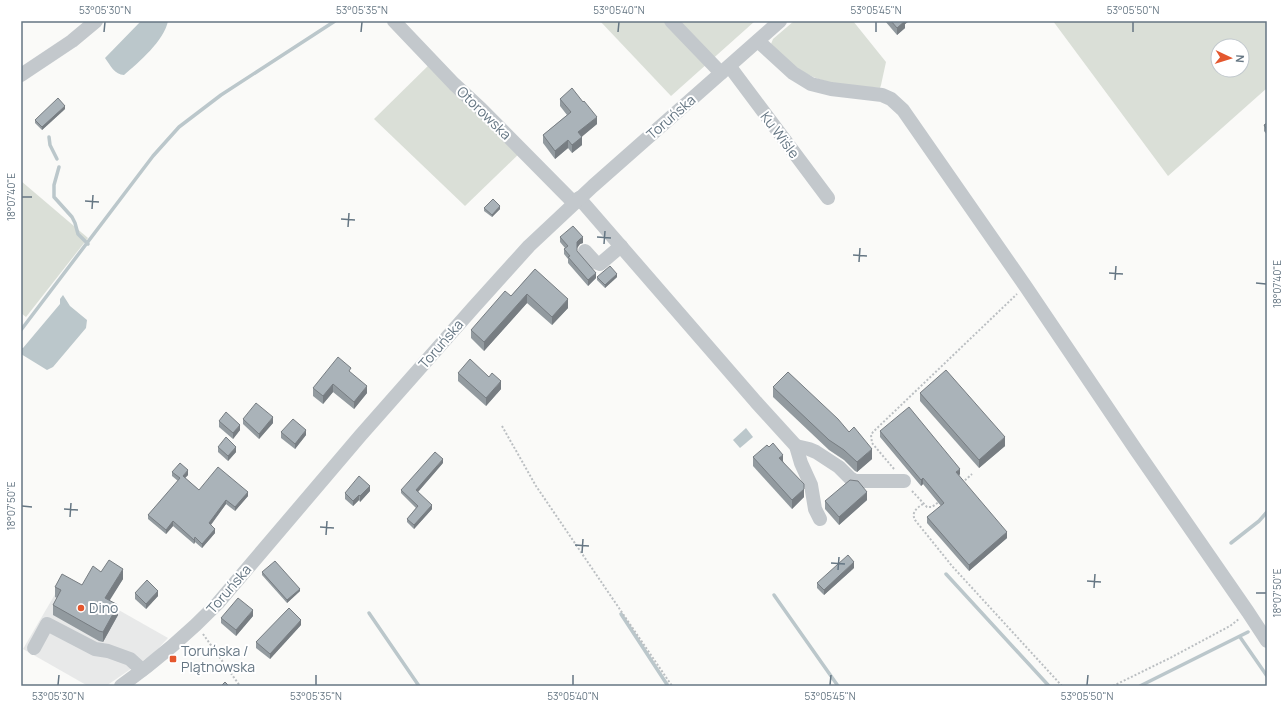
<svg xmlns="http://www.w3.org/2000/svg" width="1288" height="707" font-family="Manrope,sans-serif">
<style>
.built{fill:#e8e9e9}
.green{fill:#dadfd7;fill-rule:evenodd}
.water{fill:#bbc7cb}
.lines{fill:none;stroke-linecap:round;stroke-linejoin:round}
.stream{stroke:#bbc7cb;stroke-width:3.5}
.path{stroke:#bbbfc2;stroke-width:2;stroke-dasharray:2 2;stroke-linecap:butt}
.minor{stroke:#c3c8cc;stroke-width:14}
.wall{fill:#929a9f}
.shaded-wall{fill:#777d82}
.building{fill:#aab3b9;stroke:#777d82}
.ticks{fill:none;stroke:#657683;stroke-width:1.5}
.poi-dot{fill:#e4572e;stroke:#fff;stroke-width:1.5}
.labels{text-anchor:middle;stroke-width:4;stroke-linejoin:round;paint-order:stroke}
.street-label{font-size:14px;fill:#657683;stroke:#fff}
.poi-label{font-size:14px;fill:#657683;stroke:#fff;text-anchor:start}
.neatline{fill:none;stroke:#657683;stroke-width:1.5}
.ticks-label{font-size:10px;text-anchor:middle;fill:#657683}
</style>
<rect width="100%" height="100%" fill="#fafaf8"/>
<polygon class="built" points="64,579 168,638 154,653 106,686 88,686 23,649"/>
<g class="green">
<polygon points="600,21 755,21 671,96"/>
<path d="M794 21H853L886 62 881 85 880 88C851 85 823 86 799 69 789 63 780 52 771 44L773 39Z"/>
<path d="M1053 21H1267V88L1168 176ZM1218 46H1242V70H1218Z"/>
<polygon points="437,57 524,149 465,206 374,119"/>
<polygon points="21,181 88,238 26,317 21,313"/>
</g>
<g class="water">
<path d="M141 21H168C164 41 139 62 124 75 115 75 110 65 105 58Z"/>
<polygon points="63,295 70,306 87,320 86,328 53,367 47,370 21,354 21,348 23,348 60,304 60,299"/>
<polygon points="746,428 753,437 740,448 733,440"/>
</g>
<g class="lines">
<g class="stream">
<polyline points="49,137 50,145 57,159"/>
<polyline points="59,167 54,185 54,197 72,217 75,223 78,234 88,244"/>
<polyline points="21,330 153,156 179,127 221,95 335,21"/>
<polyline points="1231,543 1259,521 1267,512"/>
<polyline points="946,574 1049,686"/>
<polyline points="774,595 838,686"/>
<polyline points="369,613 419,686"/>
<polyline points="621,614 668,686"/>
<polyline points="1240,637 1267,676"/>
<polyline points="1140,686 1248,632"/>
</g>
<g class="path">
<polyline points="502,426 536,486 672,686"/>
<polyline points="894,469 872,443 871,435 873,432 1017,294"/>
<polyline points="962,483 972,474"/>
<polyline points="912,491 927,507 932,507 940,501"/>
<path d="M923 504C917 508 911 512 915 520L952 566 1062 686"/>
<polyline points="203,634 240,686"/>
<polyline points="1113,686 1170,658 1230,626 1239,619"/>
</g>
<g class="minor">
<polyline points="394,21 454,84 481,109 574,203"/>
<polyline points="671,21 721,73"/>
<polyline points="758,41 793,73 811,84 831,89 882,95 891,99 903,110 1026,287 1136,450 1248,612 1267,641"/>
<polyline points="733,71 828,198"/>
<polyline points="21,75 72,41 96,21"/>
<polyline points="579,198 756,402 796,446 801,463 811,485 815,509 820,519"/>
<polyline points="585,251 595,262 600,264 621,246"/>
<polyline points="796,446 809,449 816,452 839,467 850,478 855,481 904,481"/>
<polyline points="34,648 47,624 95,649 108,651 130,659 142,670"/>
<path d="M121 686C156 661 188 634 218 603L360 436 473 308 529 246 593 186 780 21"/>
</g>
</g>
<g class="wall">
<polygon points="885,21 909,21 905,24 905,28 897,35"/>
<polygon points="560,99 597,124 582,136 582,145 572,153 568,148 555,159 543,143 543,135 567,115 560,106"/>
<polygon points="65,109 42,130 35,123 35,120"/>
<polygon points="1267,123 1267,135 1264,131 1264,125"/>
<polygon points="484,208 500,209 492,217 484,211"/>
<polygon points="560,237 583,243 580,244 577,248 577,251 596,278 588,286 568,263 568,259 564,254 564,249 565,248 560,242"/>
<polygon points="535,269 568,308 552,325 527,303 484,351 471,338 471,330 511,296"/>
<polygon points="597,277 617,277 605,288 597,280"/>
<polygon points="351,373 367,393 354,409 333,392 323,404 313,396 313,388"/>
<polygon points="458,373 501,389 486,406 458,381"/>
<polygon points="773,387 849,432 872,459 857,472 855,471 844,460 829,450 773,397"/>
<polygon points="920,393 1005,446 979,468 920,401"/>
<polygon points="243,419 273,423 259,439 243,424"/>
<polygon points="219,421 240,430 233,439 219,427"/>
<polygon points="880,431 960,474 959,476 1007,538 969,571 927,523 927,517 941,506 923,484 921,486 880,437"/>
<polygon points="281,432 306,435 295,449 281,438"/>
<polygon points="218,447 236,452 228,461 218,452"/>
<polygon points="769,447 783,461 804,497 792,509 753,466 753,457"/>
<polygon points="443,463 418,492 432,509 414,529 407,522 407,519 416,508 401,493 401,490"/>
<polygon points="172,472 188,475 185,478 199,490 248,496 235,511 226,504 211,525 215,533 202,548 195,542 194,544 173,526 166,534 148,519 148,515 178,481 172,476"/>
<polygon points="370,491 360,502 359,500 353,506 345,499 345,493"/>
<polygon points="867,500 839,525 825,509 825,501"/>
<polygon points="854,568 824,595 817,588 817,583"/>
<polygon points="101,572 123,579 109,600 118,615 103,642 99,641 53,615 53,605 57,598 55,597 55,587 82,585"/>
<polygon points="262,572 300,591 287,603 262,575"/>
<polygon points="135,593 158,596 146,609 135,599"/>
<polygon points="253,616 236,636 221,623 221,618"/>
<polygon points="301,625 270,659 256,648 256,642"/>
</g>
<g class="shaded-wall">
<polygon points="903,21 909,21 905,24 905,28 897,35 897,28"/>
<polygon points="65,106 65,109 42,130 42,127"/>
<polygon points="597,117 597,124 578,140 578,132"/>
<polygon points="582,137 582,145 572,153 572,145"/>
<polygon points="568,140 568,148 555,159 555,151"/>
<polygon points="500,206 500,209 492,217 492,215"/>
<polygon points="583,237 583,243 580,244 577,248 577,242 580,239"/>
<polygon points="596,273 596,278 588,286 588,280"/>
<polygon points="617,274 617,277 605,288 605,285"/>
<polygon points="527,294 527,303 484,351 484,342"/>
<polygon points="568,299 568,308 552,325 552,317"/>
<polygon points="501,381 501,389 486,406 486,398"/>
<polygon points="333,384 333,392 323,404 323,396"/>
<polygon points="367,386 367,393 354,409 354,402"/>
<polygon points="273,417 273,423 259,439 259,434"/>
<polygon points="240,425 240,430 233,439 233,433"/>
<polygon points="306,430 306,435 295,449 295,444"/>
<polygon points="1005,437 1005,446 979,468 979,460"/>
<polygon points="236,447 236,452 228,461 228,456"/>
<polygon points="872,449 872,459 857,472 857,462"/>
<polygon points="783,455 783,463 779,458"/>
<polygon points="443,459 443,463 416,494 416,490"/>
<polygon points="960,469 960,474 956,478 956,472"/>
<polygon points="188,470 188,475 183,480 183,476"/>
<polygon points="923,478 923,484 921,486 921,480"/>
<polygon points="370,486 370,491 360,502 360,496"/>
<polygon points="804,489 804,497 792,509 792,500"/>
<polygon points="248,492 248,496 235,511 235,507"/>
<polygon points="867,492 867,500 839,525 839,517"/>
<polygon points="359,495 359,500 353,506 353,501"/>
<polygon points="226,500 226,504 209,527 209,523"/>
<polygon points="432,505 432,509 414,529 414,525"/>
<polygon points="173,521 173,526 166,534 166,530"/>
<polygon points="215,529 215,533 202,548 202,544"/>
<polygon points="1007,532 1007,538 969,571 969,565"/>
<polygon points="195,537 195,542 194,544 194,540"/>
<polygon points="854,562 854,568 824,595 824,590"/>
<polygon points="123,569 123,579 105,608 105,598"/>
<polygon points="300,589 300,591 287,603 287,600"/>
<polygon points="158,591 158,596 146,609 146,604"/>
<polygon points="118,605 118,615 103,642 103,632"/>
<polygon points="253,610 253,616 236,636 236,630"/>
<polygon points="301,620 301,625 270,659 270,654"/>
</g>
<g class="building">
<polygon points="891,21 905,21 897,28"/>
<polygon points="572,88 583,102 584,101 597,117 578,132 582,137 572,145 568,140 555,151 543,135 571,112 560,99"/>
<polygon points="58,98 65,106 42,127 35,120"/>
<polygon points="1267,123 1267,130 1264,125"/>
<polygon points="493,199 500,206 492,215 484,208"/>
<polygon points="573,226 583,237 580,239 577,242 577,251 596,273 588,280 568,257 570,256 564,249 568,246 560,237"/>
<polygon points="610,266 617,274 605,285 597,277"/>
<polygon points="535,269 568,299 552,317 527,294 484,342 471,330 505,291 511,296"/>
<polygon points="338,357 351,368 349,371 367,386 354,402 333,384 323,396 313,388"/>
<polygon points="470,359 489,377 492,373 501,381 486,398 458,373"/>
<polygon points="946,370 1005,437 979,460 920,393"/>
<polygon points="788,372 838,419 849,432 854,427 872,449 857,462 844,450 829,440 773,387"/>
<polygon points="256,403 273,417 259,434 243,419"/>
<polygon points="909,407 960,469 956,472 1007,532 969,565 927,517 944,503 923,478 921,480 880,431"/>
<polygon points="226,412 240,425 233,433 219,421"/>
<polygon points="293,419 306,430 295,444 281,432"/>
<polygon points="226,437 236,447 228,456 218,447"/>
<polygon points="773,443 783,455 779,458 804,484 804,489 792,500 753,457 767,445 769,447"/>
<polygon points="435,452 443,459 416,490 432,505 414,525 407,519 418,506 401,490"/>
<polygon points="180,463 188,470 183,476 199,490 218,467 248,492 235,507 226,500 209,523 215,529 202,544 195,537 194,540 173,521 166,530 148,515 180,478 172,472"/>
<polygon points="359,476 370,486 360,496 359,495 353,501 345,493"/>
<polygon points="850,480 858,481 867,492 839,517 825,501"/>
<polygon points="848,555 854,562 824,590 817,583"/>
<polygon points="109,560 123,569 105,598 118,605 103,632 99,631 53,605 61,590 55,587 62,574 82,585 93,566 101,572"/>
<polygon points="275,561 300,589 287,600 262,572"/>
<polygon points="147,580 158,591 146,604 135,593"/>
<polygon points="238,598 253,610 236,630 221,618"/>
<polygon points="289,608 301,620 270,654 256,642"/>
<polygon points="225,682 229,686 221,686"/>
</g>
<path class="ticks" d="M104 32 105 22M361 32 362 22M618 32 619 22M876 32V22M1133 32V22M22 197H32M85 201 99 202M92 209 93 195M341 219 355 220M348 227 349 213M597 237 611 238M604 244 605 231M853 255 867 256M859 262 860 248M1109 273 1123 274M1115 280 1116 266M1256 283 1266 284M22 506 32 507M64 509 78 510M70 517 71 503M320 527 334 528M326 535 327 521M575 545 589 546M582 553 583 539M831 563 845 564M838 570 839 557M1087 581 1101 582M1094 588 1095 574M1256 593H1266M58 685 59 675M316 685V675M573 685V675M830 685 831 675M1087 685 1088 675"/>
<g class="poi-dot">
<circle cx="81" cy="608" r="4"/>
<rect x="169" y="655" width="8" height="8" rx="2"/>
</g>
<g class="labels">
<g class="street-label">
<text transform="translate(484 113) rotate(44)" y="5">Otorowska</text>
<text transform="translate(671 117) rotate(-41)" y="5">Toruńska</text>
<text transform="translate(780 135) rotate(53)" y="5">Ku Wiśle</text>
<text transform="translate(441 344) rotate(-49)" y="5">Toruńska</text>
<text transform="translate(229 589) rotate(-49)" y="5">Toruńska</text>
</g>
<g class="poi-label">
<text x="89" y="613">Dino</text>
<text x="181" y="656">Toruńska /<tspan x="181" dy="16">Plątnowska</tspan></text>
</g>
</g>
<rect width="1288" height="707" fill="none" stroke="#ffffff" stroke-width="44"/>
<g transform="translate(1230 58) rotate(94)"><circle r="19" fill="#ffffff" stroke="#c1c8cd"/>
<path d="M0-3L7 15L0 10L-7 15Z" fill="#e4572e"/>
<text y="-6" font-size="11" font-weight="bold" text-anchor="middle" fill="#657683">N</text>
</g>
<rect x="22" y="22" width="1244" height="663" class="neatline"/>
<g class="ticks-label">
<text x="105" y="14">53°05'30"N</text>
<text x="362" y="14">53°05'35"N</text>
<text x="619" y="14">53°05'40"N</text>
<text x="876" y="14">53°05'45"N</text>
<text x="1133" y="14">53°05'50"N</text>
<text transform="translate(11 197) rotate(-90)" y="4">18°07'40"E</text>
<text transform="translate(1277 284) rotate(-90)" y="4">18°07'40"E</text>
<text transform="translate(11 506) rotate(-90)" y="4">18°07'50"E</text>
<text transform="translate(1277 593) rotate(-90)" y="4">18°07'50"E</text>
<text x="58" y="700">53°05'30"N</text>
<text x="316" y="700">53°05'35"N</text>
<text x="573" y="700">53°05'40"N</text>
<text x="830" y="700">53°05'45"N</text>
<text x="1087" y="700">53°05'50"N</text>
</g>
</svg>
